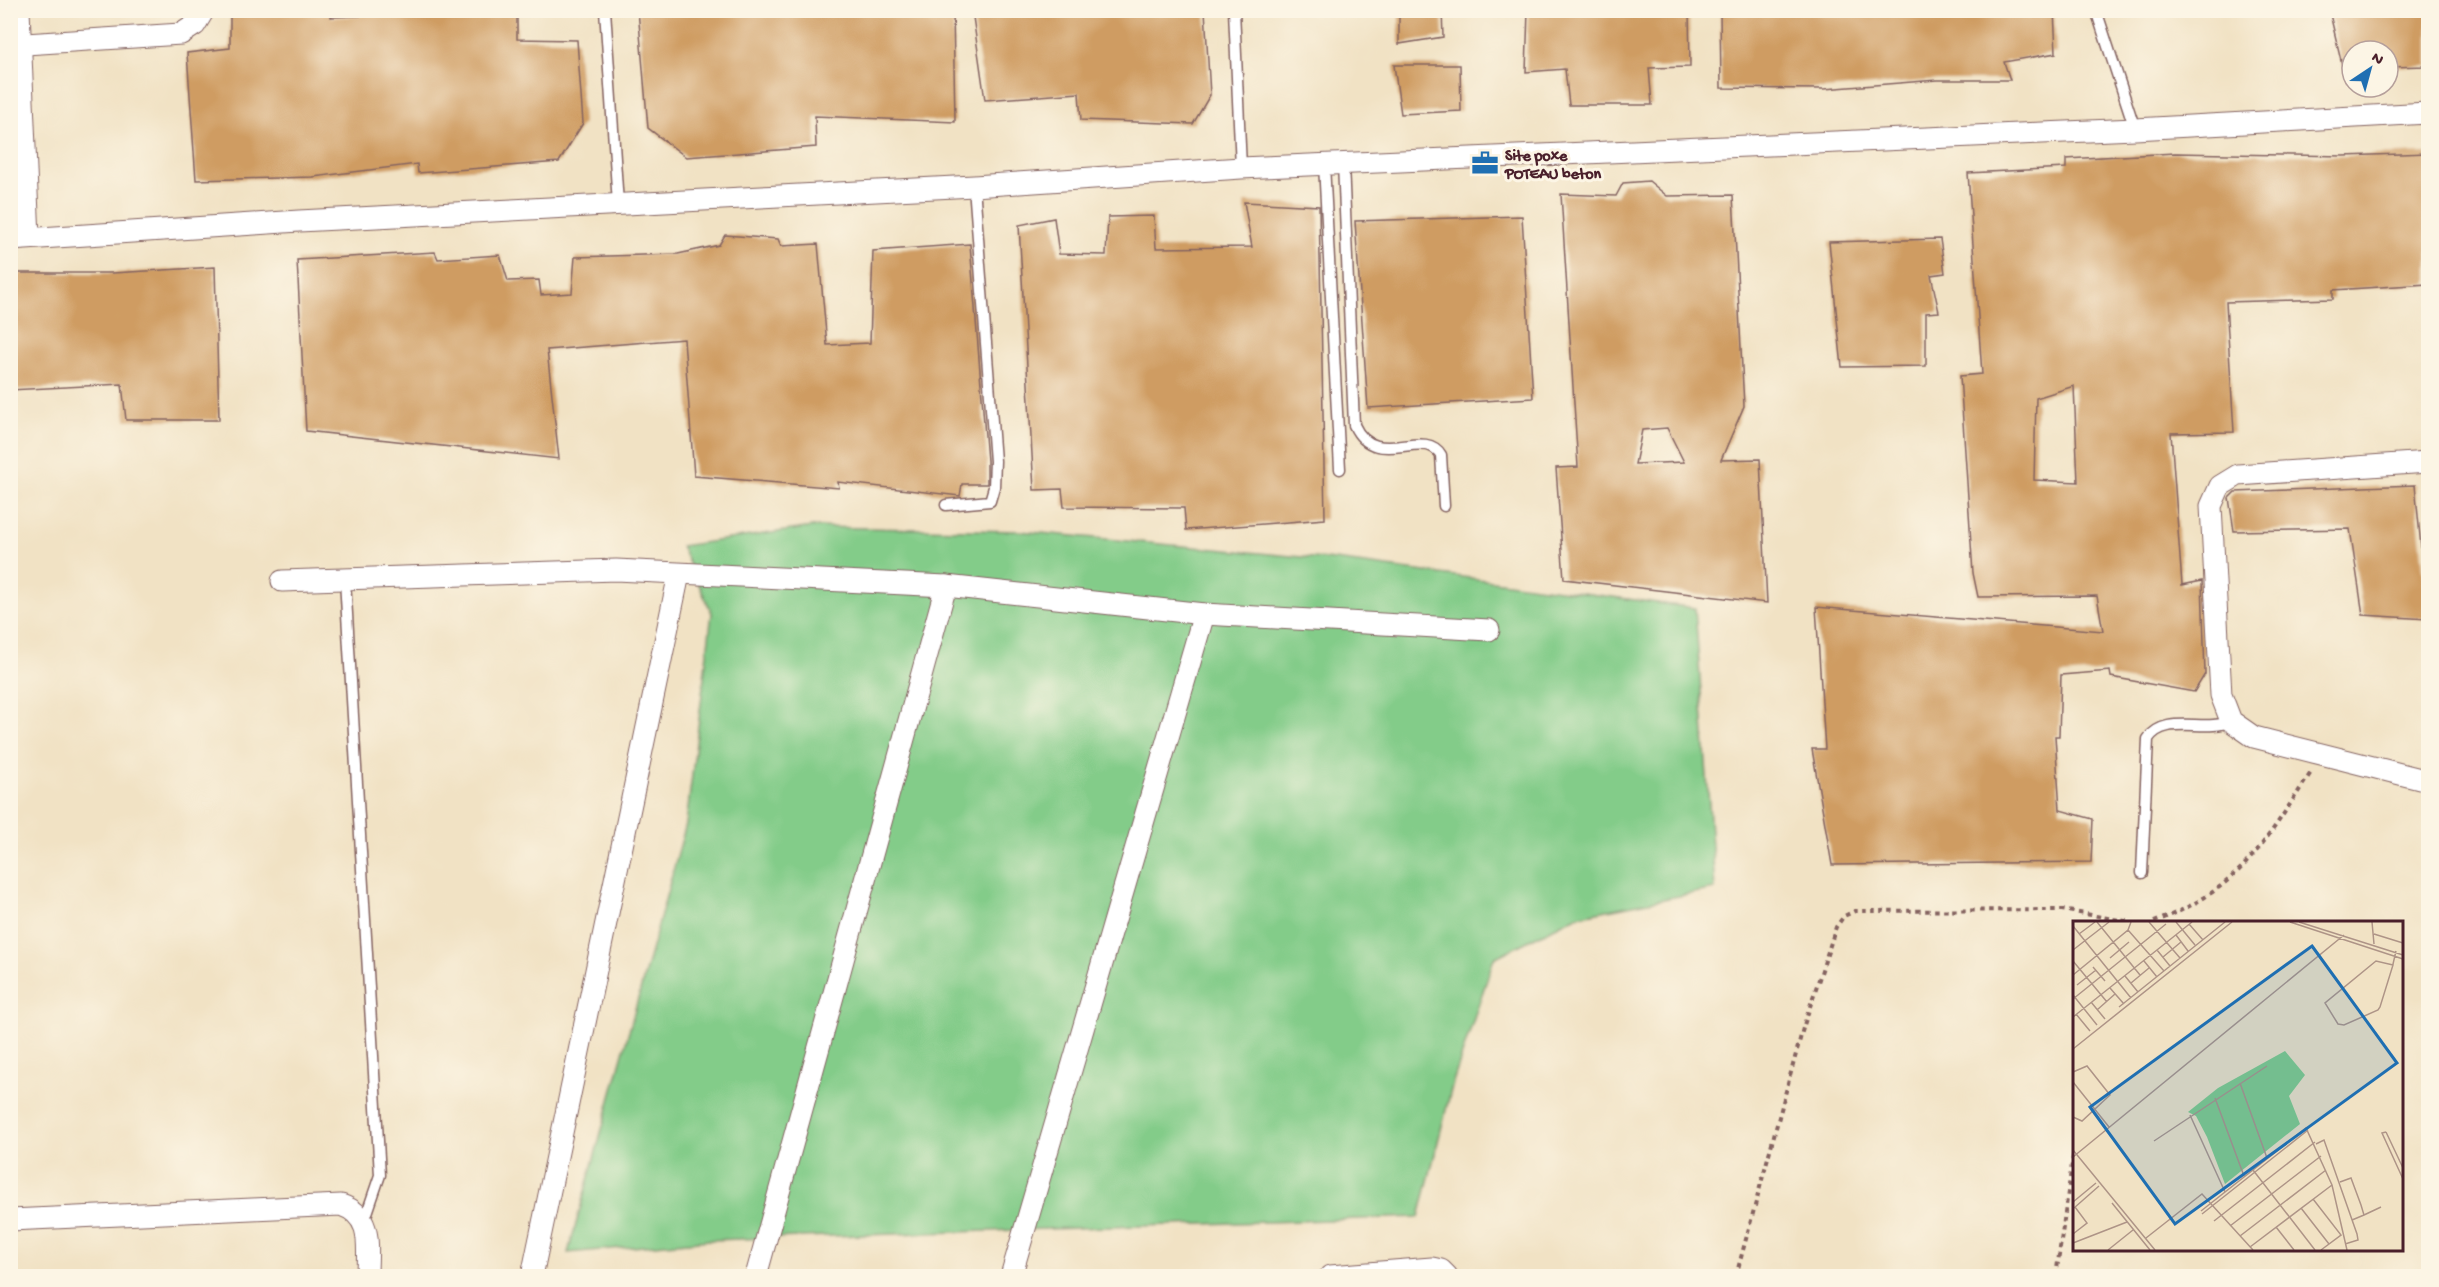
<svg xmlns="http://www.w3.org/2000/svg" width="2439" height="1287" font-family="'Gochi Hand',sans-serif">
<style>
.green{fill:#83cc89;stroke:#66765a;stroke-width:1.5}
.building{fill:#cf9c62;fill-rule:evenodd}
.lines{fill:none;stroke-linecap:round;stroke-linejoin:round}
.service-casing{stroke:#846361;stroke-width:13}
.minor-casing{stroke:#846361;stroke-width:23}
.path{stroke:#846361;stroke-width:4;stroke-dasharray:4.5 4.5;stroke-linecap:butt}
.service{stroke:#fff;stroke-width:10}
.minor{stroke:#fff;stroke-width:21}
.labels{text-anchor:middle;stroke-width:6;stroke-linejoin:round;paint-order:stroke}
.poi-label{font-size:16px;font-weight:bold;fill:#4a1f2b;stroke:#fcf5e5;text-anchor:start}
.inset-road{fill:none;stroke:#ae9487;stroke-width:1.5}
.view{fill:#1f6fb2;fill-opacity:0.15;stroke:#1f6fb2;stroke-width:3}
.inset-edge{fill:none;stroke:#4a1f2b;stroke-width:3}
</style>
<rect width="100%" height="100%" fill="#fcf5e5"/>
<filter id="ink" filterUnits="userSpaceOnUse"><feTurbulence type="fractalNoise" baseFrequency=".0167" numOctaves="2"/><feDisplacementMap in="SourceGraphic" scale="12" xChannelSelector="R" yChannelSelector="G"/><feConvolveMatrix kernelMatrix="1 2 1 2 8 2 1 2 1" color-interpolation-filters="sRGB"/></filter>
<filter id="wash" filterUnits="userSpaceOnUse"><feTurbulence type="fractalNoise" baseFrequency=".008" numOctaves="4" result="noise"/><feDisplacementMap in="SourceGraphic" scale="24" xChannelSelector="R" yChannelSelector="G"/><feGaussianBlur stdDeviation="1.35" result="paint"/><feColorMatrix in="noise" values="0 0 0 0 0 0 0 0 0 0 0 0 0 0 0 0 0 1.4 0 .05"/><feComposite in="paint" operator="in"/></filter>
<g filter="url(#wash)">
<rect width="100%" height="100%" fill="#f1e2c4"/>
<polygon class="green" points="813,527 1019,531 1335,560 1695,608 1715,889 1577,916 1494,958 1453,1082 1419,1217 709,1240 568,1253 686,824 712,613 681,546"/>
<g id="blocks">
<g class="building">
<polygon points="230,10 330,10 331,17 360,16 360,10 517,10 517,39 577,40 583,123 559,162 418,173 417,164 313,177 196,180 187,53 230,48"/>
<polygon points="638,10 953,10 955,122 815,116 816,147 686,157 648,128"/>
<polygon points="972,10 1205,10 1210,95 1193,124 1081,120 1079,93 985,100"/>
<polygon points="1399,10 1442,10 1443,37 1399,44"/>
<polygon points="1528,10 1689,10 1690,67 1649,68 1652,105 1569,105 1565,69 1526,72"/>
<polygon points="1720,10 2054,10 2056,53 2004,62 2010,80 1937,80 1824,89 1721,88"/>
<polygon points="2329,10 2428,10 2428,66 2388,67 2388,51 2352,51 2352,80 2346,81"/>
<polygon points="1394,65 1460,65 1461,111 1401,114"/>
<path d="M2175 153 2344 156 2428 153V284L2333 290V299L2226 302 2234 432 2171 433 2182 585 2202 581 2205 674 2194 692 2111 677 2110 671 2061 675 2059 736H2055L2060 810 2093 819 2091 862 1832 865 1812 749H1825L1816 607 2103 631 2097 596 1978 597 1973 573 1960 376 1982 374 1968 173 2066 168V159ZM2074 386 2078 482 2034 480 2036 398Z"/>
<path d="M1649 181 1667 196 1733 195 1744 406 1721 460 1760 459 1767 603 1564 579 1556 468 1578 467 1561 194 1616 196 1623 183ZM1667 428 1684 462 1635 464 1642 430Z"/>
<polygon points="1244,202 1319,206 1325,519 1186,530 1184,508 1064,507 1062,489 1034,490 1019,225 1054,218 1059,254 1106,255 1108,217 1154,216 1156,248 1252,247"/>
<polygon points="1522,216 1533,398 1368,408 1355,221"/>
<polygon points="725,235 778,239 781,246 818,244 827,345 870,343 873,251 970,244 987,461 987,484 962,484 960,496 838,482 839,488 694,476 684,339 547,350 559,459 306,431 297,260 435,252 438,259 500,255 508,281 539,280 541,295 572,293 575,257 678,254 719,245"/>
<polygon points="1940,239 1945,273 1931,275 1939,312 1926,313 1926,366 1842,367 1829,242"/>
<polygon points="215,267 219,420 126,420 122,384 10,390 10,273 112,273"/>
<polygon points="2415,485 2428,619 2363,615 2350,529 2234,531 2229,498 2235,492"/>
</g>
</g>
</g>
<g filter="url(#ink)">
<use href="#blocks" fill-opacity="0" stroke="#846361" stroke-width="1.5"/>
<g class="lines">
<defs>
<g id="service">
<polyline points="605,10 618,204"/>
<polyline points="1234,10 1241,168"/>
<polyline points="2096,10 2135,129"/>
<path d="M1343 163 1354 425C1375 471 1424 426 1441 455L1444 506"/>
<polyline points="1324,164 1340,469"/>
<polyline points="946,505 990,501 994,487 995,461 974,186"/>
<polyline points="345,580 380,1175 364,1222"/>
<path d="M2142 873 2148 739C2165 713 2205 733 2231 721"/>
</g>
<g id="minor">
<polyline points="19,10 29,238"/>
<polyline points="10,45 181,34 195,25 204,10"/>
<polyline points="10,240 299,221 974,186 1241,168 2135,129 2428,113"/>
<polyline points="2428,462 2238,475 2220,486 2211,506 2221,695 2231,721 2254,737 2428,781"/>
<polyline points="282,581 616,570 946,586 1204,614 1489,630"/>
<path d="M10 1220 341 1205C374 1216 367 1247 367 1276"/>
<polyline points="532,1276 679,574"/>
<polyline points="756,1276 946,586"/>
<polyline points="1011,1276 1204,614"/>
<polyline points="1330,1276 1432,1268 1441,1270 1447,1276"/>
</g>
</defs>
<use href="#service" class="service-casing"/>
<use href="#minor" class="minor-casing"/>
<g class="path">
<path d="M2154 922C2241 889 2263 844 2312 771"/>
<polyline points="1736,1276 1803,1028 1836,927 1844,916 1855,911 2062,910 2131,922"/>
<polyline points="2056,1276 2074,1150"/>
</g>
<use href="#service" class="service"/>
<use href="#minor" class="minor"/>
</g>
</g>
<defs>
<symbol id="office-bare" viewBox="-9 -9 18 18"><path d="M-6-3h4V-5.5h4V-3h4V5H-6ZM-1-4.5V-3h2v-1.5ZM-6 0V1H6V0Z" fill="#1f6fb2" stroke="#fcf5e5" stroke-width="2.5" paint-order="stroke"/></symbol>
</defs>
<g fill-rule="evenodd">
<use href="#office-bare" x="1466" y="144" width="38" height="38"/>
</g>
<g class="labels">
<g class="poi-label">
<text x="1505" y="160">Site poxe<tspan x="1505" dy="18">POTEAU beton</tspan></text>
</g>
</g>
<g transform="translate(2073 921)">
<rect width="330" height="330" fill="#f1e2c4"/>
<path d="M212 130 232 154 216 175 227 203 152 263 134 216 123 195 115 191 145 167Z" fill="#83cc89"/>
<path class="inset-road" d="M24 1 67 54M76 1 107 37M103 1 122 24M217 1 330 38M226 1 330 34M299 1 301 23M116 3 130 19M0 5 58 77M55 9 91 50M6 13 22 1M301 13 330 22M103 14 115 30M0 29 36 1M84 29 97 45M90 36 108 21M37 37 56 21M0 40 34 81M71 40 84 56M320 44 303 40 252 82 265 103 271 104 305 89 307 86 320 44V43L323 30M20 46 32 60M0 54 55 9 58 1M52 55 65 71M58 62 76 47M4 64 23 49M37 67 51 83M0 74 24 104M0 78 93 3M18 81 32 98M46 86 152 1M24 89 42 73M3 93 17 110M0 96 119 1M0 128 159 1M0 151 14 145 37 174 9 200 0 196M0 161 36 206M167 162 194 237M142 177 171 255M117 194 152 271M313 211 309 212 330 258M313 211 330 247M81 220 194 145M243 223 251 219 284 313 285 319 272 323M0 229 82 329M0 236 271 14M180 249 242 329M267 261 278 257 288 284 291 294 279 299M240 278 268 314 248 329M0 281 23 262M39 282 77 329M1 287 26 265M228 287 256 323M128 290 233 207 259 264 274 329M129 293 235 209M291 294 308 286M141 300 242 221M157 305 248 235M203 306 221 329M0 313 14 302 2 286M167 315 253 249M73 317 129 273 180 329M0 322 54 301M177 326 259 264M35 329 60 309"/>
<path class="view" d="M239 25 324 142 102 303 17 186Z"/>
<rect width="330" height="330" class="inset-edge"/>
</g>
<rect width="2439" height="1287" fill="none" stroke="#fcf5e5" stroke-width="36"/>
<g transform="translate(2370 69) rotate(36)"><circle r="28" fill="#fcf5e5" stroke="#b59f9b" stroke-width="1.5"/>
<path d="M0-4.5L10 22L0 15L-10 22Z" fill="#1f6fb2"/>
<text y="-9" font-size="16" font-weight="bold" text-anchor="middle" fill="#4a1f2b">N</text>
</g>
</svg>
